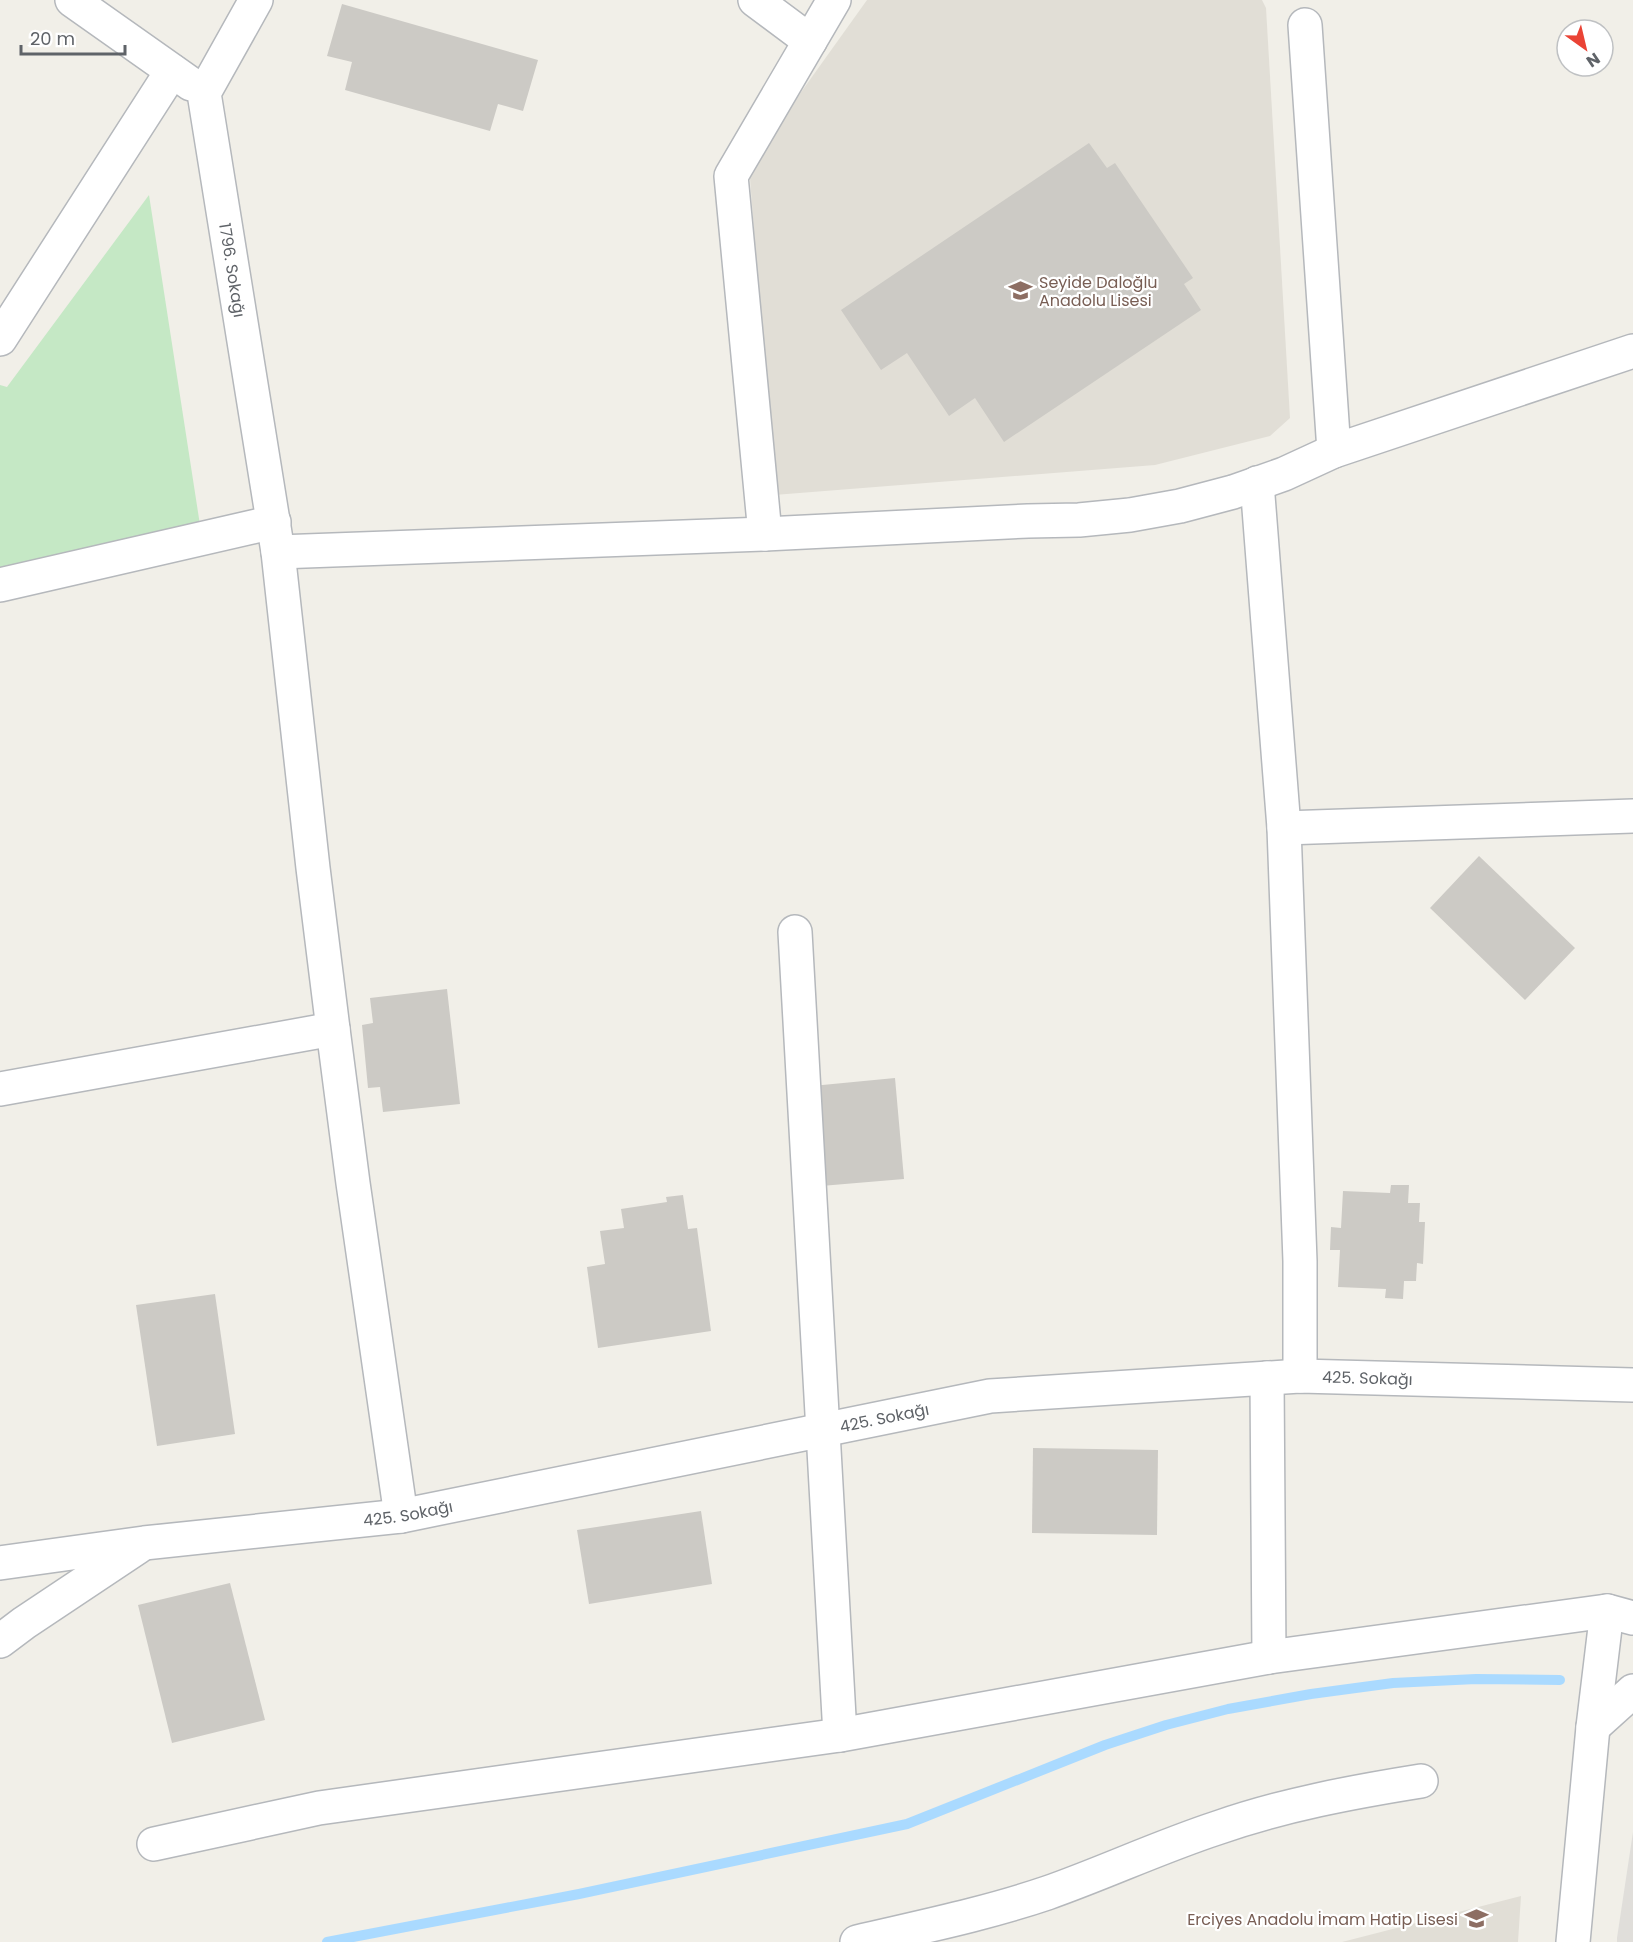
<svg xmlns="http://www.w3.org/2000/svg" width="1633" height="1942" font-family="Poppins,sans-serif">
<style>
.industrial{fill:#e0deda}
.education{fill:#e1ded6}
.green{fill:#c5e8c5}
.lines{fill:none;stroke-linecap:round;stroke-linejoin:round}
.stream{stroke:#aadaff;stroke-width:10}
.building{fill:#cccac5}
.minor-casing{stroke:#b5b8bc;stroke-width:36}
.minor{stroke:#fff;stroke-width:33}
.labels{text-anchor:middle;stroke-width:4.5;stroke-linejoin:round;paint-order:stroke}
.street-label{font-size:16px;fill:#5f6368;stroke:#fff}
.education-label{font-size:16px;fill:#785e54;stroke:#fff;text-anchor:start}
</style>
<rect width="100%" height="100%" fill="#f1efe8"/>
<polygon class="industrial" points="1633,1832 1633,1942 1617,1942 1617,1938"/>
<g class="education">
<polygon points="867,0 1262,0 1266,8 1290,418 1270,436 1155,465 774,495 749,165"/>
<polygon points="1521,1896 1518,1942 1342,1942"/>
</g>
<polygon class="green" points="149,195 200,525 0,578 0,385 7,387"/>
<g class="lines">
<polyline class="stream" points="327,1942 579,1894 907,1824 1105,1745 1166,1725 1228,1709 1311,1694 1393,1683 1476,1679 1560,1680"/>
</g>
<g class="building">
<polygon points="342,4 538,60 523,111 498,104 490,131 345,90 352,62 327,56"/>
<polygon points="1089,143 1107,168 1115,163 1193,278 1184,284 1201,310 1004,442 975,398 949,416 907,353 881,370 841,310"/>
<polygon points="1479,856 1575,948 1525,1000 1430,908"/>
<polygon points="447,989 460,1104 383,1112 380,1087 368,1088 362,1025 373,1023 370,998"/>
<polygon points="895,1078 904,1179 821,1186 812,1086"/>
<polygon points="1391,1185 1409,1185 1408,1203 1420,1203 1419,1222 1425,1222 1423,1264 1417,1263 1416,1281 1404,1281 1403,1299 1385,1298 1386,1289 1338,1287 1340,1250 1330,1250 1331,1227 1341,1228 1343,1191 1390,1193"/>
<polygon points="683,1195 688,1229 697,1228 711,1331 598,1348 587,1267 605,1264 600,1231 624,1228 621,1209 667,1202 666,1197"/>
<polygon points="215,1294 235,1434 157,1446 136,1305"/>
<polygon points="1033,1448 1158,1450 1157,1535 1032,1533"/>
<polygon points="701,1511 712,1584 589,1604 577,1530"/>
<polygon points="230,1583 265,1720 172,1743 138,1605"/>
</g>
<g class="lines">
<defs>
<g id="minor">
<polyline points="72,0 191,84"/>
<path id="s1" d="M256 0 204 93 278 552 313 868 333 1029 353 1183 401 1516"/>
<polyline points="755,0 810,41"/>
<polyline points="1305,25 1334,451"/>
<polyline points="0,339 172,71"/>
<polyline points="1257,483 1284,828 1300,1261 1300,1376"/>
<polyline points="765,534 731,176 834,0"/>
<polyline points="278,552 765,534 1028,521 1079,520 1130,515 1180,506 1233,492 1284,474 1334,451 1633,351"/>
<polyline points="0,585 274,522"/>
<polyline points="1284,828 1633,816"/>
<polyline points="795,932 840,1735"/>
<polyline points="0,1089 333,1029"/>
<polyline points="1267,1378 1269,1657"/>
<path id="s2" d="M0 1563 144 1543 401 1516 990 1396 1300 1376 1633 1385"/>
<polyline points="0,1641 24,1623 138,1547"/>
<polyline points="1593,1727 1633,1691"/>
<polyline points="154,1844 319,1808 840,1735 1269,1657 1607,1611 1633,1618"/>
<path d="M857 1942C921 1927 985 1914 1047 1893 1104 1873 1159 1847 1217 1828 1283 1805 1352 1792 1421 1781"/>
<polyline points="1573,1942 1593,1727 1607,1611"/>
</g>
</defs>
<use href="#minor" class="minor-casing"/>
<use href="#minor" class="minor"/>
</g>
<defs>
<symbol id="school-bare" viewBox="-9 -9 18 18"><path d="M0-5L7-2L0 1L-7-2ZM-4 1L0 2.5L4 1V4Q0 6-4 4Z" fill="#8d6e63" stroke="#fff" stroke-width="2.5" paint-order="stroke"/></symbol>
</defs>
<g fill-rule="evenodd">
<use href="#school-bare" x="1004" y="274" width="33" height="33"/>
<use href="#school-bare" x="1460" y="1902" width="33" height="33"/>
</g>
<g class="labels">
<g class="street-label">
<text dy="6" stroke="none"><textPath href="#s1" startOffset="286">1796. Sokağı</textPath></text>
<text dy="6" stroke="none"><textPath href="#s2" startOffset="1383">425. Sokağı</textPath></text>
<text dy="6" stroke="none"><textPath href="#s2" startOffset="897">425. Sokağı</textPath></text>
<text dy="6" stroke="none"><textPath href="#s2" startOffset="411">425. Sokağı</textPath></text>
</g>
<g class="education-label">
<text x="1039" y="288">Seyide Daloğlu<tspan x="1039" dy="18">Anadolu Lisesi</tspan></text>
<text x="1458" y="1925" text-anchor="end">Erciyes Anadolu İmam Hatip Lisesi</text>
</g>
</g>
<g transform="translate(1585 48) rotate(146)"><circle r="28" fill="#ffffff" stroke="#bfc1c3" stroke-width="1.5"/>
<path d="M0-4.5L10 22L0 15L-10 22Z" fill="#ea4335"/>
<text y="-9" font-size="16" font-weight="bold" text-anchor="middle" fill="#5f6368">N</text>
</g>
<path d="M21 45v9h104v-9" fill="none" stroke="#5f6368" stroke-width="3"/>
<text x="30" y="45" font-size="18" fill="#5f6368" stroke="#ffffff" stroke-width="4.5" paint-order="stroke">20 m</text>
</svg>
